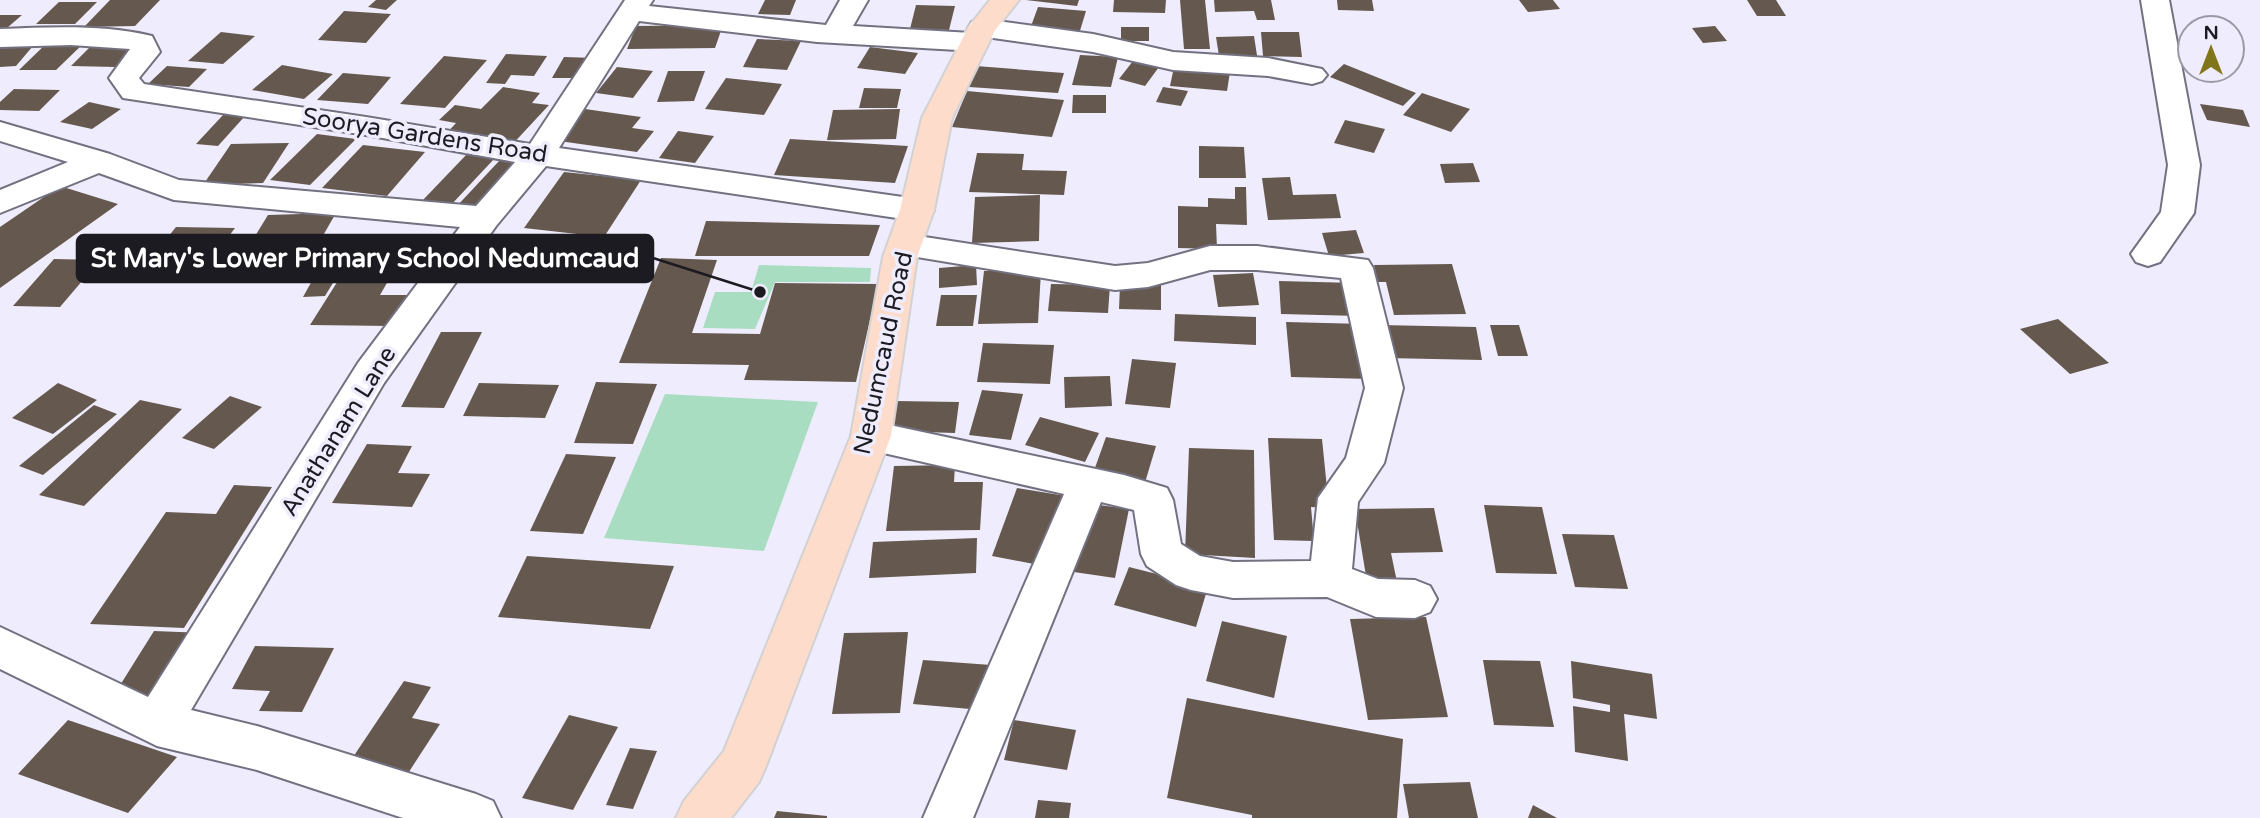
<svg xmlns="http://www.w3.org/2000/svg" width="2260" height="818" font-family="'Varela Round',sans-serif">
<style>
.green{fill:#a9ddc1}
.building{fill:#65584e}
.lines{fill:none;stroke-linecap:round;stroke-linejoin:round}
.minor-casing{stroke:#737180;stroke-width:4}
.major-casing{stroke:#d2d1d3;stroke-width:4}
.minor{fill:#fff;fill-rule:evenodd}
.major{fill:#fedccb;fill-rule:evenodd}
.labels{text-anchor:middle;stroke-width:7;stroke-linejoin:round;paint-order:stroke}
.street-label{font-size:24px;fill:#1c1b21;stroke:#efedfd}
.leader{fill:none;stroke:#1c1b21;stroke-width:2.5}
.callout-dot{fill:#1c1b21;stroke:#efedfd;stroke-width:2.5}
.callout{fill:#1c1b21;stroke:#1c1b21;stroke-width:2.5}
.callout-label{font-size:26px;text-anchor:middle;font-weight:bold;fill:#fff}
</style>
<rect width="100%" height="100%" fill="#efedfd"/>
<g class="green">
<polygon points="759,265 871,268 870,282 775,282 755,329 703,328 715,292 751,292"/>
<polygon points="665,394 818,402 764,551 604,538"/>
</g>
<g class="building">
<polygon points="110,0 160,0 135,26 84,27"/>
<polygon points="376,0 397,0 386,10 368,7"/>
<polygon points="765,0 796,0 790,15 758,14"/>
<polygon points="1026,0 1079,0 1077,6"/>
<polygon points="1114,0 1166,0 1165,13 1113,12"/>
<polygon points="1180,0 1205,0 1210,49 1184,49"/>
<polygon points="1214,0 1271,0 1275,20 1257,20 1254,11 1215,12"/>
<polygon points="1337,0 1372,0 1374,11 1338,10"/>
<polygon points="1519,0 1553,0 1560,9 1528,12"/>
<polygon points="1747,0 1776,0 1786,16 1757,16"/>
<polygon points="59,2 97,2 75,24 36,24"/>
<polygon points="916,5 955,6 949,30 910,29"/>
<polygon points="1038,7 1086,11 1079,34 1030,29"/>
<polygon points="344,11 391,14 366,43 318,40"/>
<polygon points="0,15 22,15 0,34"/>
<polygon points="723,25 715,48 627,49 636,26"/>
<polygon points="1715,26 1727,41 1703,43 1692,28"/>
<rect x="1121" y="27" width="28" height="14"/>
<polygon points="221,32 255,36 223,64 188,61"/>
<polygon points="1261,32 1299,32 1302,57 1263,56"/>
<polygon points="1254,36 1258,62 1220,62 1216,37"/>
<polygon points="757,39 801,41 787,70 743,67"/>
<polygon points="38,40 16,66 0,67 0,44"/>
<polygon points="48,42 85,42 56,70 19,70"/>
<polygon points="95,42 140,43 116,67 71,66"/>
<polygon points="870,47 918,53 905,74 857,68"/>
<polygon points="506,54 547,56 534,76 511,75 505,84 486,83"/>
<polygon points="1080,55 1118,57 1111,87 1072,85"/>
<polygon points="444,56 487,60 445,108 400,104"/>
<polygon points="564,57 595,58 584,78 552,78"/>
<polygon points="1133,61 1159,67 1145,86 1119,79"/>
<polygon points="1344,64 1416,93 1403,106 1330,77"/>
<polygon points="282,65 333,74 304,99 252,90"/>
<polygon points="167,66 207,69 189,87 148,84"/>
<polygon points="976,66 1064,73 1058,93 969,87"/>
<polygon points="617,67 653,71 633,98 596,93"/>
<polygon points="1174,67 1230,72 1227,91 1170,86"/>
<polygon points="668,71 705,71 694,101 657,102"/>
<polygon points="343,73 391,77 368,104 317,100"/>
<polygon points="726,78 782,84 764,115 705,109"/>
<polygon points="503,87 540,93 532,103 549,105 509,148 443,137 456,123 439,120 455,105 481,109"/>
<polygon points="1163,87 1188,91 1181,106 1156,102"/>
<polygon points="864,88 901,89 897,108 859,108"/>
<polygon points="14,89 60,90 39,111 0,110 0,102"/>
<polygon points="967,91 1064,100 1052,137 952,127"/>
<polygon points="1422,93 1470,109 1451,132 1403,115"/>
<polygon points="1073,95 1106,95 1106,113 1072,113"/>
<polygon points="89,102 121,109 92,129 60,122"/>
<polygon points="2200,104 2243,110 2250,127 2207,120"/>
<polygon points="585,109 641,117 632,128 654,131 637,152 559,141"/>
<polygon points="900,109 896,139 827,140 833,110"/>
<polygon points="223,115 245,116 218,146 196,144"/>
<polygon points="1345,120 1385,129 1374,153 1334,143"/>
<polygon points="678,131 714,136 695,163 659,158"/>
<polygon points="317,134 356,139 310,185 270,180"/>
<polygon points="790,139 908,146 895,183 774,175"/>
<polygon points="289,143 263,183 203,185 231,144"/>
<polygon points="363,145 425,152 387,196 322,188"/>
<polygon points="1199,146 1244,147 1246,178 1199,178"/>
<polygon points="977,153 1024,154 1022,170 1067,171 1064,195 969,192"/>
<polygon points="467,154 494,159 450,206 422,201"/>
<polygon points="500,160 527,165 483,212 456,207"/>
<polygon points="1473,163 1480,182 1445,183 1440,164"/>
<polygon points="564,172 641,180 604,237 524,228"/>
<polygon points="1290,177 1293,195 1336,194 1341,218 1268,220 1262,178"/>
<polygon points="60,186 118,204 0,288 0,227"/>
<polygon points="1235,187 1246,187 1247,225 1216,224 1217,249 1178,248 1178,206 1208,207 1208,198 1235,199"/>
<polygon points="1040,195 1039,241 972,243 975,197"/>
<polygon points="336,213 321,239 252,241 268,215"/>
<polygon points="706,221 880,225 869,256 695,256"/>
<polygon points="176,227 235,228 208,264 147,263"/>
<polygon points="1356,230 1364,253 1329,256 1322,233"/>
<polygon points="661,258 717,260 692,333 760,334 775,283 878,284 856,382 744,380 749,365 619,363"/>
<polygon points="54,259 100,260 60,307 13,306"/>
<polygon points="1452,264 1466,314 1394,315 1386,282 1378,282 1374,265"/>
<polygon points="976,265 977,285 939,288 939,268"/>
<polygon points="984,271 1041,271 1038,323 978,324"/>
<polygon points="1253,273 1259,305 1218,307 1213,275"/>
<polygon points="341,276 391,276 380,295 408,295 391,326 310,325"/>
<polygon points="336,278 325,296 303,297 313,279"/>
<polygon points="1279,281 1355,283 1359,316 1281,314"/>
<polygon points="1051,284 1110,285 1108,313 1048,311"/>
<polygon points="1120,285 1161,285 1161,310 1119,309"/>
<polygon points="941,295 977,295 973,326 936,326"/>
<polygon points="1175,314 1256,317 1256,345 1174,341"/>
<polygon points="2058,319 2109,363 2070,374 2020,329"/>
<polygon points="1286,322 1364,324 1372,379 1291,377"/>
<polygon points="1380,325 1476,327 1482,360 1385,358"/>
<polygon points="1490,325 1519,325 1528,356 1498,356"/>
<polygon points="441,332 482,332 444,408 401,407"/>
<polygon points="983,343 1054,345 1050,384 977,382"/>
<polygon points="1132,359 1176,363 1170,408 1125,404"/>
<polygon points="1110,376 1112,406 1065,408 1064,377"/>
<polygon points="596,382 657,384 633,444 574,443"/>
<polygon points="58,383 97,400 53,434 12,418"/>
<polygon points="479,383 559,385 545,418 463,416"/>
<polygon points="982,390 1023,394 1011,440 969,435"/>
<polygon points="230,396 262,407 214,449 182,438"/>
<polygon points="140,400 182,409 84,506 39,495"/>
<polygon points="895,401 959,402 955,433 889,431"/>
<polygon points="94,405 117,414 43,475 19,466"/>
<polygon points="1040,417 1099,433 1085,462 1025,445"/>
<polygon points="1106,437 1156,446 1143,489 1091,479"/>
<polygon points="1268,438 1322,439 1329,508 1311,507 1314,541 1274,540"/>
<polygon points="367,444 412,446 398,473 430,474 412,507 332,503"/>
<polygon points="1189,448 1254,450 1255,558 1185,554"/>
<polygon points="566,454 616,457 583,534 530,531"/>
<polygon points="955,465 954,482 983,482 980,530 886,531 894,466"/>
<polygon points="234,485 272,487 184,628 90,624 166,512 216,514"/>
<polygon points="1017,488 1066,496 1044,566 992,556"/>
<polygon points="1084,503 1129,509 1115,578 1067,571"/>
<polygon points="1484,505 1542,507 1557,574 1496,573"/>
<polygon points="1434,508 1443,552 1391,553 1397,582 1367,582 1355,509"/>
<polygon points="1562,534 1614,535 1628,589 1575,587"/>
<polygon points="977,538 976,573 869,578 873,542"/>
<polygon points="527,556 674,566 650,629 498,617"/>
<polygon points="1129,567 1208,587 1196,627 1114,605"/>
<polygon points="1426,617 1448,717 1368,720 1350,619"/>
<polygon points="1222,621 1287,636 1274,698 1206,681"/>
<polygon points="154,631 205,633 165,700 112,698"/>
<polygon points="908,632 900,713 832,714 844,633"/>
<polygon points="255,646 334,648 302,712 259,711 270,691 232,689"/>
<polygon points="923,660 991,665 982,710 913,704"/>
<polygon points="1483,660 1540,661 1554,727 1494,725"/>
<polygon points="1571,661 1652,674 1657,719 1624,714 1628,761 1575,752 1573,706 1610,712 1610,705 1573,698"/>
<polygon points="404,681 431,687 412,718 440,724 403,781 345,769"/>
<polygon points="1187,698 1403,739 1397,818 1252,818 1252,815 1167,798"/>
<polygon points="569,715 618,727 573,810 522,798"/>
<polygon points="68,720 177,757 128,813 18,774"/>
<polygon points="1014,720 1076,730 1067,770 1004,760"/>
<polygon points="630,748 657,751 633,809 606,805"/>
<polygon points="1470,782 1478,818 1409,818 1403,784"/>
<polygon points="1038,800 1071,803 1069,818 1035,818"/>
<polygon points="1533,805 1557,818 1528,818"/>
<polygon points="777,811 827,816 827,818 774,818"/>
</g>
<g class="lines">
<defs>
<g id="minor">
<path d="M625 0H653L649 6 826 25 840 0H868L853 26 971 33 968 28 972 22 982 19 1093 34 1173 52 1268 58 1322 69 1327 75 1322 81 1312 84 1268 76 1173 70 1093 52 986 37 989 42 985 48 975 51 817 42 639 21 559 148 917 199 929 202 934 210 929 218 917 221 546 166 496 226 384 383 191 710 257 726 476 794 493 801 501 818H403L257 770 157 746 0 669V627L148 697 358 363 460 227 174 200 99 173 0 213V190L68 162 0 141V122L110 154 179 180 476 206 515 162 366 135 123 98 109 78 130 49 71 45 0 47V29C50 27 103 24 152 36L160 52 139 78 144 84 366 117 530 144Z"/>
<polygon points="2141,0 2169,0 2200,165 2194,213 2160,262 2148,266 2136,262 2131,254 2161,212 2168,165"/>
<polygon points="905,234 1115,266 1148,263 1210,246 1257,246 1368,260 1373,268 1403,388 1384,463 1358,502 1352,569 1378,579 1415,580 1430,586 1437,599 1430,612 1415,618 1376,617 1327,597 1233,598 1191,590 1176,585 1147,566 1141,554 1134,510 1101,502 973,818 923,818 1064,494 857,447 851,436 857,425 871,421 1124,475 1167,488 1173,500 1181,544 1200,556 1233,562 1311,561 1318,498 1346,458 1365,388 1341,278 1257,270 1210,270 1148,287 1115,290 893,253 888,245 893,237"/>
</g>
<polygon id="major" points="990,0 1019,0 995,30 952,118 934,210 917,257 891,436 766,766 759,782 731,818 676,818 684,801 724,751 851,436 883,257 900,210 922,118 968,28"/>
</defs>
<use href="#minor" class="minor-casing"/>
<use href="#major" class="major-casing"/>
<use href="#minor" class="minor"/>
<use href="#major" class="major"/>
</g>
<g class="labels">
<g class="street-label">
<text transform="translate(425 135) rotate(9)" y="8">Soorya Gardens Road</text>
<text transform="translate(883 353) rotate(-78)" y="8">Nedumcaud Road</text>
<text transform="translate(338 431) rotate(-58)" y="8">Anathanam Lane</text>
</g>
</g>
<path class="leader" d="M760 292L653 258"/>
<circle class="callout-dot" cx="760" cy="292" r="7"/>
<rect class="callout" x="77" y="235" width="576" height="47" rx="7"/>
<g class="callout-label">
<text x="365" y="267">St Mary's Lower Primary School Nedumcaud</text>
</g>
<g transform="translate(2211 49)"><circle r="33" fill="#efedfd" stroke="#9b99a5" stroke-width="2"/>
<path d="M0-5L12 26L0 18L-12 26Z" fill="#807619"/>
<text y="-10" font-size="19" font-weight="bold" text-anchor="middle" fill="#1c1b21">N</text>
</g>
</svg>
